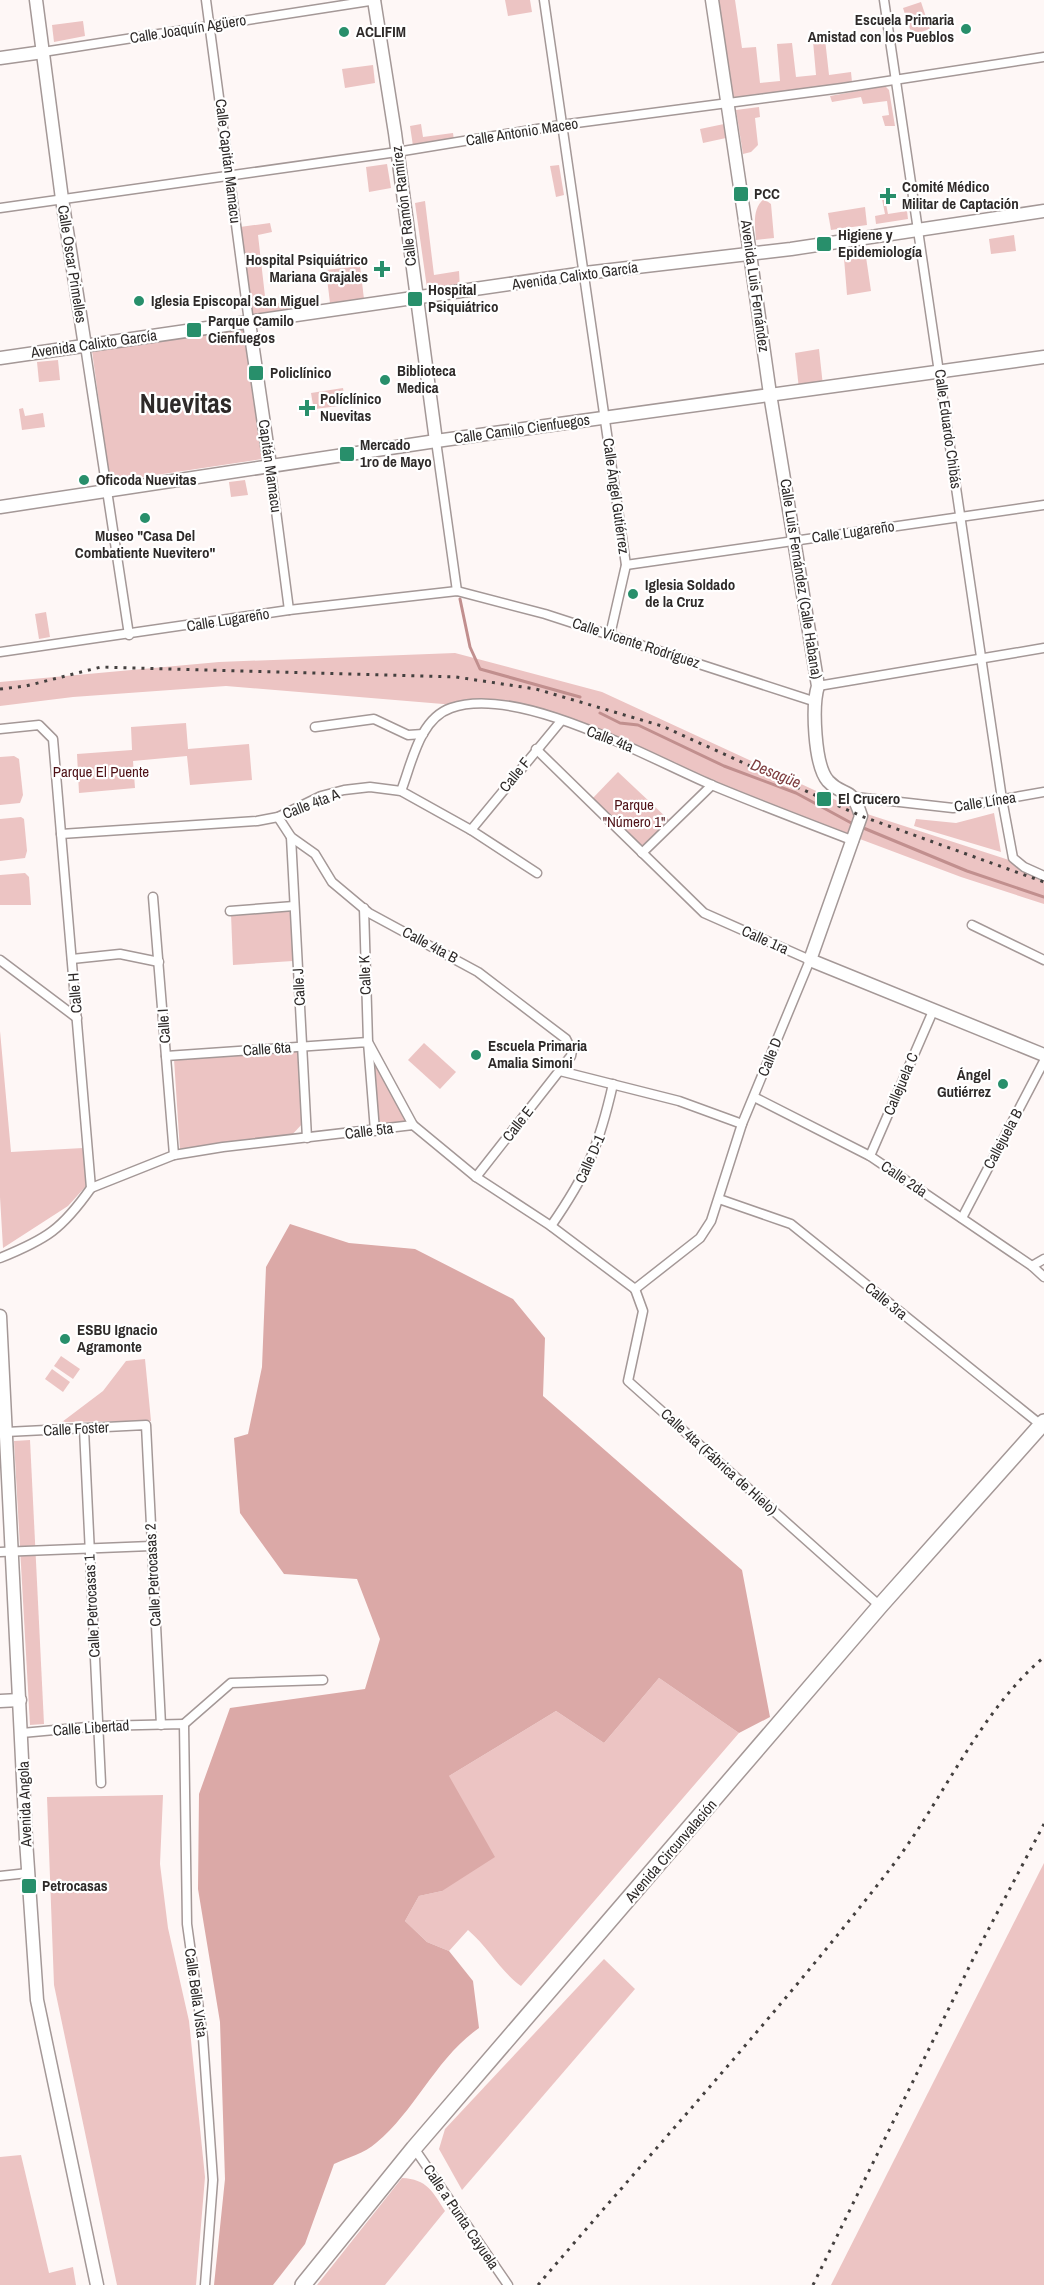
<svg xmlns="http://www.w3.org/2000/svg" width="1044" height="2285" font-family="'Archivo Narrow',sans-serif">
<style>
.green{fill:#ecc4c3}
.forest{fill:#dba9a7}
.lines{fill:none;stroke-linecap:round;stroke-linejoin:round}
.stream{stroke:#c18f8e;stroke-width:3}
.street-casing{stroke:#a49897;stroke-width:11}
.secondary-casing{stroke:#a49897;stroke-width:15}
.primary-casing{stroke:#a49897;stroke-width:15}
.highway-casing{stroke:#a49897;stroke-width:18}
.street{stroke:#fff;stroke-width:8}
.secondary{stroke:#fff;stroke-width:12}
.primary{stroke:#fff;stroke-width:12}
.highway{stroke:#fff;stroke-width:15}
.rail{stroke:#44403f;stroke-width:3;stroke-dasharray:3 6;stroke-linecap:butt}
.poi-dot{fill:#288f6b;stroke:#fff;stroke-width:2}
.labels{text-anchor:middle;stroke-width:4.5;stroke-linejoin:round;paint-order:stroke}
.poi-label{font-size:15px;font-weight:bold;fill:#2e2a29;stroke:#fff;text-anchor:start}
.street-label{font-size:15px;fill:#2e2a29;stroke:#fff}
.park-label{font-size:15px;fill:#4f1217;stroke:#fff}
.water-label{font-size:16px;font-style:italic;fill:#7e3d3f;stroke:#fff}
.town-label{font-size:27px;font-weight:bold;fill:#2e2a29;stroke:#fff}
</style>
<rect width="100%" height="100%" fill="#fef7f6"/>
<g class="green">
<polygon points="505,0 530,0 532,12 508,16"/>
<polygon points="716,0 735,0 742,48 756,47 760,83 780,81 777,44 792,43 796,77 816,75 813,41 825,39 829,75 851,72 852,82 731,99"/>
<polygon points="921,2 930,29 912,35 903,8"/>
<polygon points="83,21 85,36 54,42 52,25"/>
<polygon points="373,65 375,83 345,88 342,69"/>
<polygon points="885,86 889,90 895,126 885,126 882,116 889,115 887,101 863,104 861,97 832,102 830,96"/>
<polygon points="759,107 760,117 755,118 758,145 751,152 743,154 736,110"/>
<polygon points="421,124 423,137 453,133 454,140 413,146 410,126"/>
<polygon points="724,124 726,138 703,143 700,129"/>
<polygon points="387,164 391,188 369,192 366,167"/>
<polygon points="559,165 564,195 556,197 550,166"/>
<path d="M764 199 771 204 774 238 756 240C755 226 752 208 764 199Z"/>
<polygon points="882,199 885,199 888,214 907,211 908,219 876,224 875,216 885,214"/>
<polygon points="425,201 434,275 459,271 460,289 428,295 415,203"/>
<polygon points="865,207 867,225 831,230 828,213"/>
<polygon points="270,223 272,232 258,235 266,305 303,299 304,310 253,317 240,227"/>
<polygon points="1014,235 1016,251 991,254 989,239"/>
<polygon points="866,257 871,291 847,295 844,258"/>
<polygon points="360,266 364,299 330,303 326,270"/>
<polygon points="243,329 262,459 110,482 92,351"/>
<polygon points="819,349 823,386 799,389 795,353"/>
<polygon points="58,360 60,380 39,382 37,362"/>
<polygon points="343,388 346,405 308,410 308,415 304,416 302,407 313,405 311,393"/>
<polygon points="23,408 25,416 43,413 45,427 22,430 19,409"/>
<polygon points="245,480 248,495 231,497 229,482"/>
<polygon points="46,612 50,637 39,639 35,614"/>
<polygon points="455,653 602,692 864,813 1009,860 1027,873 1044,879 1044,904 961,877 711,783 632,743 500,700 455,705 226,686 73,697 0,706 0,682 219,662"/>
<polygon points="186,723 188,749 249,744 252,780 190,785 187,756 133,761 135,788 79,793 77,754 132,750 131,727"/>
<polygon points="14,756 19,759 23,795 20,803 0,805 0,757"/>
<polygon points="618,772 669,820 641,849 591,800"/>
<polygon points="994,813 1001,852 914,826 916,819 956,823"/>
<polygon points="21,817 24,819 27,851 25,858 0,861 0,819"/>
<polygon points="25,873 29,877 31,905 0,905 0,875"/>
<polygon points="290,910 293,961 233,965 231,914"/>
<polygon points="0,1031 11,1152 83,1148 86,1186 68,1206 3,1248 0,1197"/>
<polygon points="368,1042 413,1125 375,1131"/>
<polygon points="424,1043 456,1072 440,1089 408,1060"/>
<polygon points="299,1051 303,1123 290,1137 238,1141 180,1151 174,1059"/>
<polygon points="61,1356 80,1369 73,1379 54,1366"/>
<polygon points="145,1359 151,1421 62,1422 103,1391 126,1361"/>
<polygon points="52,1369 70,1382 63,1392 45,1379"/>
<polygon points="30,1440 44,1724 30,1725 14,1441"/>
<path d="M659 1678 739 1733 521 1986C500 1971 488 1947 468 1930L449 1951 427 1942 405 1921 419 1896 442 1891 449 1776 556 1711 604 1743Z"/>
<polygon points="163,1795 160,1864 168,1928 189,2021 205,2177 196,2285 117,2285 54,1985 47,1797"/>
<polygon points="1044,1863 1044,2285 831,2285"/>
<polygon points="604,1959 635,1989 462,2190 439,2149 445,2129"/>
<polygon points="21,2155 49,2273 73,2267 76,2285 0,2285 0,2157"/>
<path d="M402 2178C427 2179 433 2192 445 2211L385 2285H317Z"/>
</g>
<path class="forest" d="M290 1224 349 1243 415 1249 513 1299 545 1338 543 1396 742 1570 770 1717 739 1733 659 1678 604 1743 556 1711 449 1776 495 1857 442 1891 419 1896 405 1921 427 1942 449 1951 473 1981 479 2028C436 2058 416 2110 376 2143 365 2153 347 2158 334 2164L305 2244 273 2285H214L225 2179 220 2022 198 1889 199 1794 230 1708 365 1689 380 1639 357 1579 284 1574 240 1513 234 1438 248 1434 262 1367 266 1267Z"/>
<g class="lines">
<g class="stream">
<polyline points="460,599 470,647 480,669 580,697"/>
<polyline points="600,713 620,723 638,725 724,766 796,793 855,825"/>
<polyline points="861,827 967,871 1044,897"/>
</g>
<defs>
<g id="street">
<polyline points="206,0 249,322"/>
<polyline points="544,0 626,565 610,635"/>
<polyline points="884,0 1002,799 1013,858 1024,867 1044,876"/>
<polyline points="43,52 376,0"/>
<polyline points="0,208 397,152 561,125 842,88 1044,57"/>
<polyline points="85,346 129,635"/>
<polyline points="436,441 457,591"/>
<polyline points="270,465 289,610"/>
<polyline points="626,565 1044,505"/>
<polyline points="0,652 289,610 457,591 545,614 813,701"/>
<polyline points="818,686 1044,648"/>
<polyline points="315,727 374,719 408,735 423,734"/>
<path d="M0 729 39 725 53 739 91 1188C62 1229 47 1239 0 1258"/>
<polyline points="536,749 704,913 810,960 742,1124 711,1221 700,1238 635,1289"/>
<path d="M401 791C412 763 419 719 451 708 519 684 650 759 714 786 760 805 807 823 854 841"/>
<polyline points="855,797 953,808 1044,792"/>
<polyline points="278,817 291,837 315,854 332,882 369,913 478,972 566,1039 572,1051 571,1056 476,1177"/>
<polyline points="471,830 561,721"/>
<polyline points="61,834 257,821 278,817 321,796 344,790 370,787 401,791 471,830 537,873"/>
<polyline points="291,837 307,1138"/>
<polyline points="642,853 712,785"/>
<polyline points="153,897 174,1155"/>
<polyline points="364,908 368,1042 413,1125"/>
<polyline points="230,911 294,906"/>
<polyline points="972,925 1044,960"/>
<polyline points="72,959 120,954 159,962"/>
<polyline points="0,960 77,1018"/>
<polyline points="166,1056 368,1042 375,1131"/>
<polyline points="560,1071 679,1101 742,1124"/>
<polyline points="754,1097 870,1156 1032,1266 1044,1277"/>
<polyline points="870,1156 933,1011"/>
<polyline points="91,1188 174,1155 223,1147 413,1125 476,1177 551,1226 635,1289"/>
<polyline points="719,1199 791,1224 1041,1425"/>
<polyline points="962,1218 1044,1061"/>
<path d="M551 1226C587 1174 599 1146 613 1084"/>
<polyline points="1032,1266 1044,1259"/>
<polyline points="635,1289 643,1311 628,1381 880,1606"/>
<polyline points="84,1429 101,1783"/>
<polyline points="6,1432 146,1425 161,1725"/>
<polyline points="0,1552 151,1546"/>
<polyline points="184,1724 231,1683 323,1680"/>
<polyline points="22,1733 98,1726 184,1724 187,1924 203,2038 213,2180 205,2285"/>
<polyline points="0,1876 28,1873"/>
<polyline points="414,2148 508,2285"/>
</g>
<g id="secondary">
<polyline points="36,0 62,199 85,346"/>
<polyline points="374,0 395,133 436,441"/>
<polyline points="0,58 43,52"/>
<path d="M750 254 770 394 818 686C812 705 814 765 828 781 845 799 851 784 861 816L810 960 1044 1055"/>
<polyline points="249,322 270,465"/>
<polyline points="0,507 436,441 1044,357"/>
<polyline points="0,1701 20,1700"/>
</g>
<g id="primary">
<polyline points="712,0 750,254"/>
<polyline points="0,358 585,273 791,249 1044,211"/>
<polyline points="0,1316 26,1840 37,2000 97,2285"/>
</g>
<polyline id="highway" points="303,2285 414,2148 880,1606 1044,1422"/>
</defs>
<use href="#street" class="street-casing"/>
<use href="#secondary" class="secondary-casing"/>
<use href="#primary" class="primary-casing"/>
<use href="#highway" class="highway-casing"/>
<use href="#street" class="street"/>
<use href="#secondary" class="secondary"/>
<use href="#primary" class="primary"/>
<use href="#highway" class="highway"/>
<g class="rail">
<polyline points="0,689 26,686 101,667 456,677 536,689 662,726 861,816 1044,882"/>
<path d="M538 2285C656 2147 779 2012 890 1869 942 1802 979 1712 1044 1657"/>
<polyline points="813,2285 976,1953 1044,1824"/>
</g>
</g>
<g class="poi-dot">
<circle cx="966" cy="29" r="6"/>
<circle cx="344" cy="32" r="6"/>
<rect x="733" y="186" width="16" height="16" rx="3"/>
<path d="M885 187h6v6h6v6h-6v6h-6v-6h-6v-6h6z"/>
<rect x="816" y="236" width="16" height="16" rx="3"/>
<path d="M379 260h6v6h6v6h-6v6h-6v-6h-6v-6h6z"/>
<rect x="407" y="291" width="16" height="16" rx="3"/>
<circle cx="139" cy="301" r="6"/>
<rect x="186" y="322" width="16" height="16" rx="3"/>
<rect x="248" y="365" width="16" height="16" rx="3"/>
<circle cx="385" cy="380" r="6"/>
<path d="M304 399h6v6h6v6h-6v6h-6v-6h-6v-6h6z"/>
<rect x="339" y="446" width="16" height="16" rx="3"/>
<circle cx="84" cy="480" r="6"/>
<circle cx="145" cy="518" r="6"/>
<circle cx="633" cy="594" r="6"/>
<rect x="816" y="791" width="16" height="16" rx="3"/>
<circle cx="476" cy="1055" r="6"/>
<circle cx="1003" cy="1084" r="6"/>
<circle cx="65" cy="1339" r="6"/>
<rect x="21" y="1878" width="16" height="16" rx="3"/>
</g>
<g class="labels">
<g class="poi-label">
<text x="954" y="25" text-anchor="end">Escuela Primaria<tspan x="954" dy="17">Amistad con los Pueblos</tspan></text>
<text x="356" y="37">ACLIFIM</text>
<text x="902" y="192">Comité Médico<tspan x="902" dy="17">Militar de Captación</tspan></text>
<text x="754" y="199">PCC</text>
<text x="838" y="240">Higiene y<tspan x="838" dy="17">Epidemiología</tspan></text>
<text x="368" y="265" text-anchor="end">Hospital Psiquiátrico<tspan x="368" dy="17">Mariana Grajales</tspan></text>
<text x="428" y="295">Hospital<tspan x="428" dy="17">Psiquiátrico</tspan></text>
<text x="151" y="306">Iglesia Episcopal San Miguel</text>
<text x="208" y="326">Parque Camilo<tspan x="208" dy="17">Cienfuegos</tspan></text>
<text x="397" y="376">Biblioteca<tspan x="397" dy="17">Medica</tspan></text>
<text x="270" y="378">Policlínico</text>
<text x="320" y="404">Políclínico<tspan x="320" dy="17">Nuevitas</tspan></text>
<text x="360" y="450">Mercado<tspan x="360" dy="17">1ro de Mayo</tspan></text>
<text x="96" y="485">Oficoda Nuevitas</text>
<text x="145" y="541" text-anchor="middle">Museo "Casa Del<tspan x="145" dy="17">Combatiente Nuevitero"</tspan></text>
<text x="645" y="590">Iglesia Soldado<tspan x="645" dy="17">de la Cruz</tspan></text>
<text x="838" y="804">El Crucero</text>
<text x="488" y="1051">Escuela Primaria<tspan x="488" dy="17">Amalia Simoni</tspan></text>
<text x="991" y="1080" text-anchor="end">Ángel<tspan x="991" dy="17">Gutiérrez</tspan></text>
<text x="77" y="1335">ESBU Ignacio<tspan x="77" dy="17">Agramonte</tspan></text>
<text x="42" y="1891">Petrocasas</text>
</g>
<g class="street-label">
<text transform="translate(188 29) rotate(-9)" y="5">Calle Joaquín Agüero</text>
<text transform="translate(522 132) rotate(-9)" y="5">Calle Antonio Maceo</text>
<text transform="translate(228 161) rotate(83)" y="5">Calle Capitán Mamacu</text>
<text transform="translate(404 206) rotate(-97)" y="5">Calle Ramón Ramírez</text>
<text transform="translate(72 264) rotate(81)" y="5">Calle Oscar Primelles</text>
<text transform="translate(575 276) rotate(-8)" y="5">Avenida Calixto García</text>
<text transform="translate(755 286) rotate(82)" y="5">Avenida Luis Fernández</text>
<text transform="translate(94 344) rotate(-8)" y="5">Avenida Calixto García</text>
<text transform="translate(522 429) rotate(-8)" y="5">Calle Camilo Cienfuegos</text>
<text transform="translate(948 429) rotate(82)" y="5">Calle Eduardo Chibás</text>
<text transform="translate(270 466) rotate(82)" y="5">Capitán Mamacu</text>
<text transform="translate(616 496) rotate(82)" y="5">Calle Ángel Gutiérrez</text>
<text transform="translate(853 532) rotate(-8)" y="5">Calle Lugareño</text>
<text transform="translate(801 579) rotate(81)" y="5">Calle Luis Fernández (Calle Habana)</text>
<text transform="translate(228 620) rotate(-9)" y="5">Calle Lugareño</text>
<text transform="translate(636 643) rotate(18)" y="5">Calle Vicente Rodríguez</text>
<text transform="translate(610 739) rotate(21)" y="5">Calle 4ta</text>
<text transform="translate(515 775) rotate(-51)" y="5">Calle F</text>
<text transform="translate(985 802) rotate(-9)" y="5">Calle Línea</text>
<text transform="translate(311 804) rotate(-21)" y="5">Calle 4ta A</text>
<text transform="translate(765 940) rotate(24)" y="5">Calle 1ra</text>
<text transform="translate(430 945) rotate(28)" y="5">Calle 4ta B</text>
<text transform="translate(365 975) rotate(-92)" y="5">Calle K</text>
<text transform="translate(299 987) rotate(-93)" y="5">Calle J</text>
<text transform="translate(75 993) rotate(-95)" y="5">Calle H</text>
<text transform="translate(164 1026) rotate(-94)" y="5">Calle I</text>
<text transform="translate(267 1049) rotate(-4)" y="5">Calle 6ta</text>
<text transform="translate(770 1057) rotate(-68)" y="5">Calle D</text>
<text transform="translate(901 1084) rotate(-67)" y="5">Callejuela C</text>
<text transform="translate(518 1124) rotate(-52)" y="5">Calle E</text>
<text transform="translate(369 1131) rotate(-7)" y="5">Calle 5ta</text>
<text transform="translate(1003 1139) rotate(-62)" y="5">Callejuela B</text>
<text transform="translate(590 1159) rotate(-66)" y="5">Calle D-1</text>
<text transform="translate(904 1179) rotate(34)" y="5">Calle 2da</text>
<text transform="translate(886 1301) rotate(39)" y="5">Calle 3ra</text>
<text transform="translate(76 1429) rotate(-3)" y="5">Calle Foster</text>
<text transform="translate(719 1462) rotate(42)" y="5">Calle 4ta (Fábrica de Hielo)</text>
<text transform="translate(153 1575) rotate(-93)" y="5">Calle Petrocasas 2</text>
<text transform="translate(92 1606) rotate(-93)" y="5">Calle Petrocasas 1</text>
<text transform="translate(91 1728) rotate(-4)" y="5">Calle Libertad</text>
<text transform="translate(25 1804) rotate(-92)" y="5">Avenida Angola</text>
<text transform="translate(671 1851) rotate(-49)" y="5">Avenida Circunvalación</text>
<text transform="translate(196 1993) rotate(82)" y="5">Calle Bella Vista</text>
<text transform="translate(461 2217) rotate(56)" y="5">Calle a Punta Cayuela</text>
</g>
<g class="park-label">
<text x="101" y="777">Parque El Puente</text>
<text x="634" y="810">Parque<tspan x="634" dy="17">"Número 1"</tspan></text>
</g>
<g class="water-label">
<text transform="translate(776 773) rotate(22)" y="6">Desagüe</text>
</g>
<g class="town-label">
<text x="186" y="413">Nuevitas</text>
</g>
</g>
</svg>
